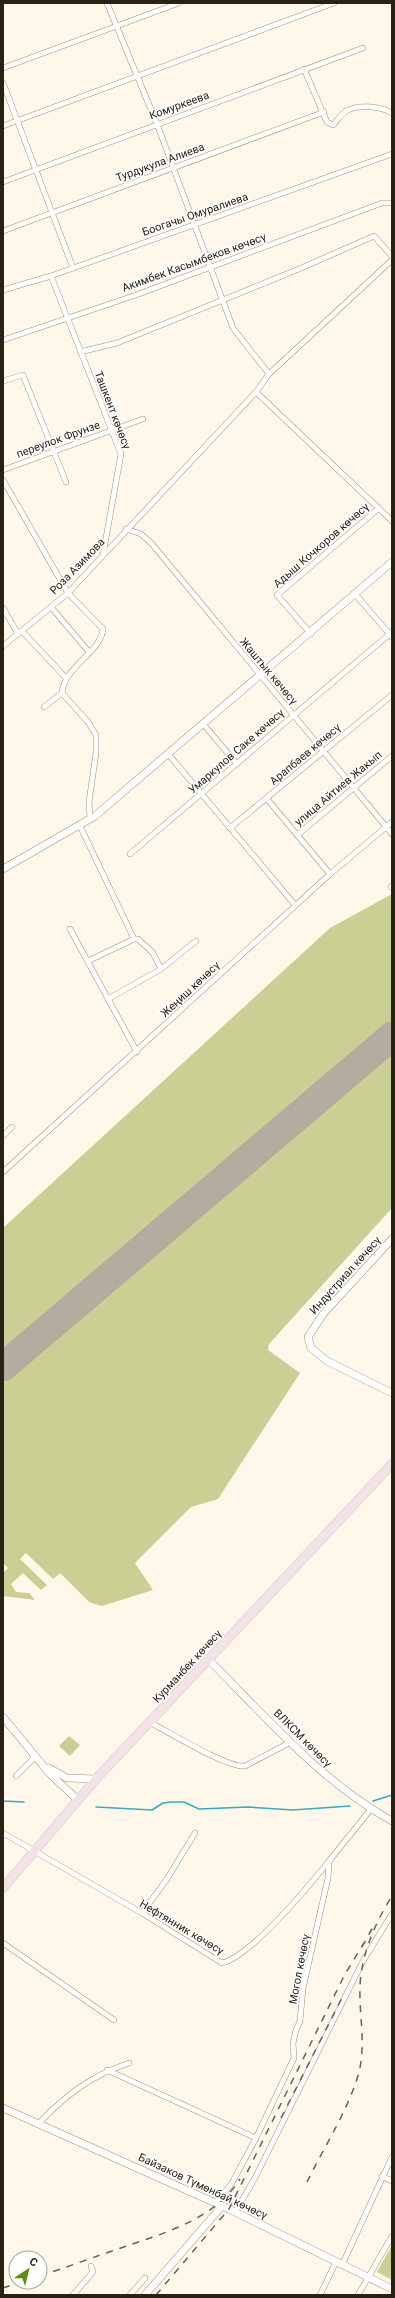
<svg xmlns="http://www.w3.org/2000/svg" width="395" height="2298" font-family="Roboto,sans-serif">
<style>
.green{fill:#cacf93}
.lines{fill:none;stroke-linecap:round;stroke-linejoin:round}
.stream{stroke:#2eaec0;stroke-width:1.5}
.runway{stroke:#b4ac9f;stroke-width:29}
.minor-casing{stroke:#a19170;stroke-width:6}
.tertiary-casing{stroke:#a19170;stroke-width:8}
.secondary-casing{stroke:#a19170;stroke-width:8}
.primary-casing{stroke:#dddbd9;stroke-width:10}
.minor{stroke:#fff;stroke-width:5}
.tertiary{stroke:#fff;stroke-width:7}
.secondary{stroke:#fff;stroke-width:7}
.primary{stroke:#f4e2e6;stroke-width:8}
.rail{stroke:#686154;stroke-width:1.5;stroke-dasharray:7 7;stroke-linecap:butt}
.labels{text-anchor:middle;stroke-width:3.5;stroke-linejoin:round;paint-order:stroke}
.street-label{font-size:11px;fill:#282114;stroke:#fff}
</style>
<rect width="100%" height="100%" fill="#fff8ea"/>
<g class="green">
<polygon points="392,894 392,1021 3,1352 3,1228 330,928"/>
<polygon points="392,1051 392,1208 269,1344 268,1350 300,1373 218,1499 191,1507 135,1563 153,1590 102,1606 89,1602 60,1573 53,1579 26,1553 20,1559 47,1585 41,1590 23,1573 11,1584 16,1592 29,1593 35,1600 3,1596 3,1573 8,1568 3,1563 3,1383"/>
<polygon points="69,1736 80,1745 70,1756 59,1746"/>
<polygon points="392,2245 392,2280 377,2272"/>
</g>
<g class="lines">
<g class="stream">
<polyline points="3,1801 24,1802"/>
<polyline points="373,1801 392,1795"/>
<polyline points="96,1807 152,1810 163,1803 171,1802 184,1802 199,1809 248,1807 293,1810 350,1806"/>
</g>
<polyline class="runway" points="3,1367 392,1036"/>
<defs>
<g id="minor">
<polyline points="107,3 157,124 233,328 269,374"/>
<polyline points="3,68 179,3"/>
<path d="M304 69 327 122 333 125C337 121 341 114 346 111 358 104 380 106 392 113"/>
<polyline points="3,83 73,268"/>
<polyline points="3,126 334,3"/>
<polyline points="3,182 363,48"/>
<polyline points="3,231 324,112"/>
<polyline points="51,276 121,454 103,555"/>
<polyline points="3,290 51,276 392,154"/>
<polyline points="3,340 136,295 382,203 392,203"/>
<polyline points="80,352 117,343 299,269 374,236 392,256"/>
<polyline points="3,381 23,375 66,482"/>
<polyline points="256,392 392,521"/>
<polyline points="3,470 143,419"/>
<path d="M3 480 68 593 103 629C101 653 64 666 62 693L88 722 96 735V753L89 802 90 819"/>
<polyline points="126,529 141,534 152,544 392,834"/>
<polyline points="355,594 392,637"/>
<polyline points="51,607 89,652"/>
<polyline points="3,608 18,634"/>
<polyline points="22,631 66,678"/>
<polyline points="311,634 277,595 379,508"/>
<polyline points="3,646 68,593 256,392 269,374 392,260"/>
<polyline points="44,707 62,693"/>
<polyline points="204,725 237,764"/>
<polyline points="169,755 295,905"/>
<polyline points="267,799 330,874"/>
<polyline points="80,826 134,939 138,939 153,953 161,969 196,941"/>
<polyline points="230,828 392,695"/>
<polyline points="297,835 392,756"/>
<polyline points="130,854 392,632"/>
<polyline points="391,887 392,886"/>
<polyline points="70,929 137,1052"/>
<polyline points="88,961 134,939"/>
<polyline points="108,999 161,969"/>
<polyline points="3,1136 12,1127"/>
<polyline points="3,1172 330,874 392,822"/>
<path d="M149 1722C169 1732 227 1768 245 1766L291 1742"/>
<polyline points="16,1776 36,1756"/>
<path d="M3 1833 142 1913 222 1963C251 1956 309 1886 329 1861"/>
<polyline points="142,1913 167,1879 195,1833"/>
<polyline points="3,1943 114,2020"/>
<polyline points="107,2070 256,2138"/>
<path d="M38 2124C66 2095 90 2076 129 2063"/>
<polyline points="382,2176 392,2181"/>
<polyline points="216,2203 232,2183 256,2138 294,2058 293,2043 296,2030 300,2021 303,1988 328,1878 329,1861 371,1809"/>
<polyline points="235,2212 255,2178 363,1961 392,1914"/>
<polyline points="342,2265 392,2157"/>
<polyline points="73,2295 93,2272 91,2266"/>
<polyline points="130,2295 145,2278"/>
<polyline points="320,2295 336,2262"/>
<polyline points="358,2295 392,2236"/>
</g>
<g id="tertiary">
<path d="M208 1659C266 1717 320 1781 392 1821"/>
<polyline points="3,1717 50,1774 78,1800"/>
<polyline points="49,1768 67,1778 96,1779"/>
<polyline points="145,2295 222,2206"/>
</g>
<g id="secondary">
<polyline points="3,869 95,816 392,562"/>
<polyline points="392,1239 323,1314 308,1337 311,1348 327,1361 392,1393"/>
<polyline points="3,2108 229,2209 392,2289"/>
</g>
<polyline id="primary" points="3,1888 96,1779 392,1464"/>
</defs>
<use href="#minor" class="minor-casing"/>
<use href="#tertiary" class="tertiary-casing"/>
<use href="#secondary" class="secondary-casing"/>
<use href="#primary" class="primary-casing"/>
<use href="#minor" class="minor"/>
<use href="#tertiary" class="tertiary"/>
<use href="#secondary" class="secondary"/>
<use href="#primary" class="primary"/>
<g class="rail">
<polyline points="362,1947 374,1925"/>
<polyline points="281,2118 343,1996"/>
<path d="M307 2182C324 2147 349 2109 359 2072 366 2044 359 2015 360 1987 361 1955 375 1923 392 1896"/>
<path d="M40 2276C67 2267 94 2257 121 2248 164 2233 214 2220 240 2179"/>
<polyline points="3,2288 20,2282"/>
<polyline points="156,2295 229,2209 344,1976 364,1943"/>
</g>
</g>
<g class="labels">
<g class="street-label">
<text transform="translate(179 105) rotate(-20)" y="4">Комуркеева</text>
<text transform="translate(160 162) rotate(-20)" y="4">Турдукула Алиева</text>
<text transform="translate(195 214) rotate(-19)" y="4">Боогачы Омуралиева</text>
<text transform="translate(194 262) rotate(-20)" y="4">Акимбек Касымбеков көчөсү</text>
<text transform="translate(113 410) rotate(69)" y="4">Ташкент көчөсү</text>
<text transform="translate(58 439) rotate(-20)" y="4">переулок Фрунзе</text>
<text transform="translate(321 545) rotate(-41)" y="4">Адыш Кочкоров көчөсү</text>
<text transform="translate(77 566) rotate(-46)" y="4">Роза Азимова</text>
<text transform="translate(269 671) rotate(50)" y="4">Жаштык көчөсү</text>
<text transform="translate(236 751) rotate(-41)" y="4">Умаркулов Саке көчөсү</text>
<text transform="translate(305 754) rotate(-40)" y="4">Арапбаев көчөсү</text>
<text transform="translate(338 788) rotate(-40)" y="4">улица Айтиев Жакып</text>
<text transform="translate(190 989) rotate(-43)" y="4">Жеңиш көчөсү</text>
<text transform="translate(345 1275) rotate(-48)" y="4">Индустриал көчөсү</text>
<text transform="translate(187 1666) rotate(-47)" y="4">Курманбек көчөсү</text>
<text transform="translate(303 1738) rotate(45)" y="4">ВЛКСМ көчөсү</text>
<text transform="translate(182 1927) rotate(31)" y="4">Нефтянник көчөсү</text>
<text transform="translate(299 1969) rotate(-79)" y="4">Могол көчөсү</text>
<text transform="translate(203 2186) rotate(25)" y="4">Байзаков Түмөнбай көчөсү</text>
</g>
</g>
<rect width="395" height="2298" fill="none" stroke="#282114" stroke-width="8"/>
<g transform="translate(28 2270) rotate(35)"><circle r="19" fill="#ffffff" stroke="#a9a6a1"/>
<path d="M0-3L7 15L0 10L-7 15Z" fill="#5f8b1b"/>
<text y="-6" font-size="11" font-weight="bold" text-anchor="middle" fill="#282114">С</text>
</g>
</svg>
